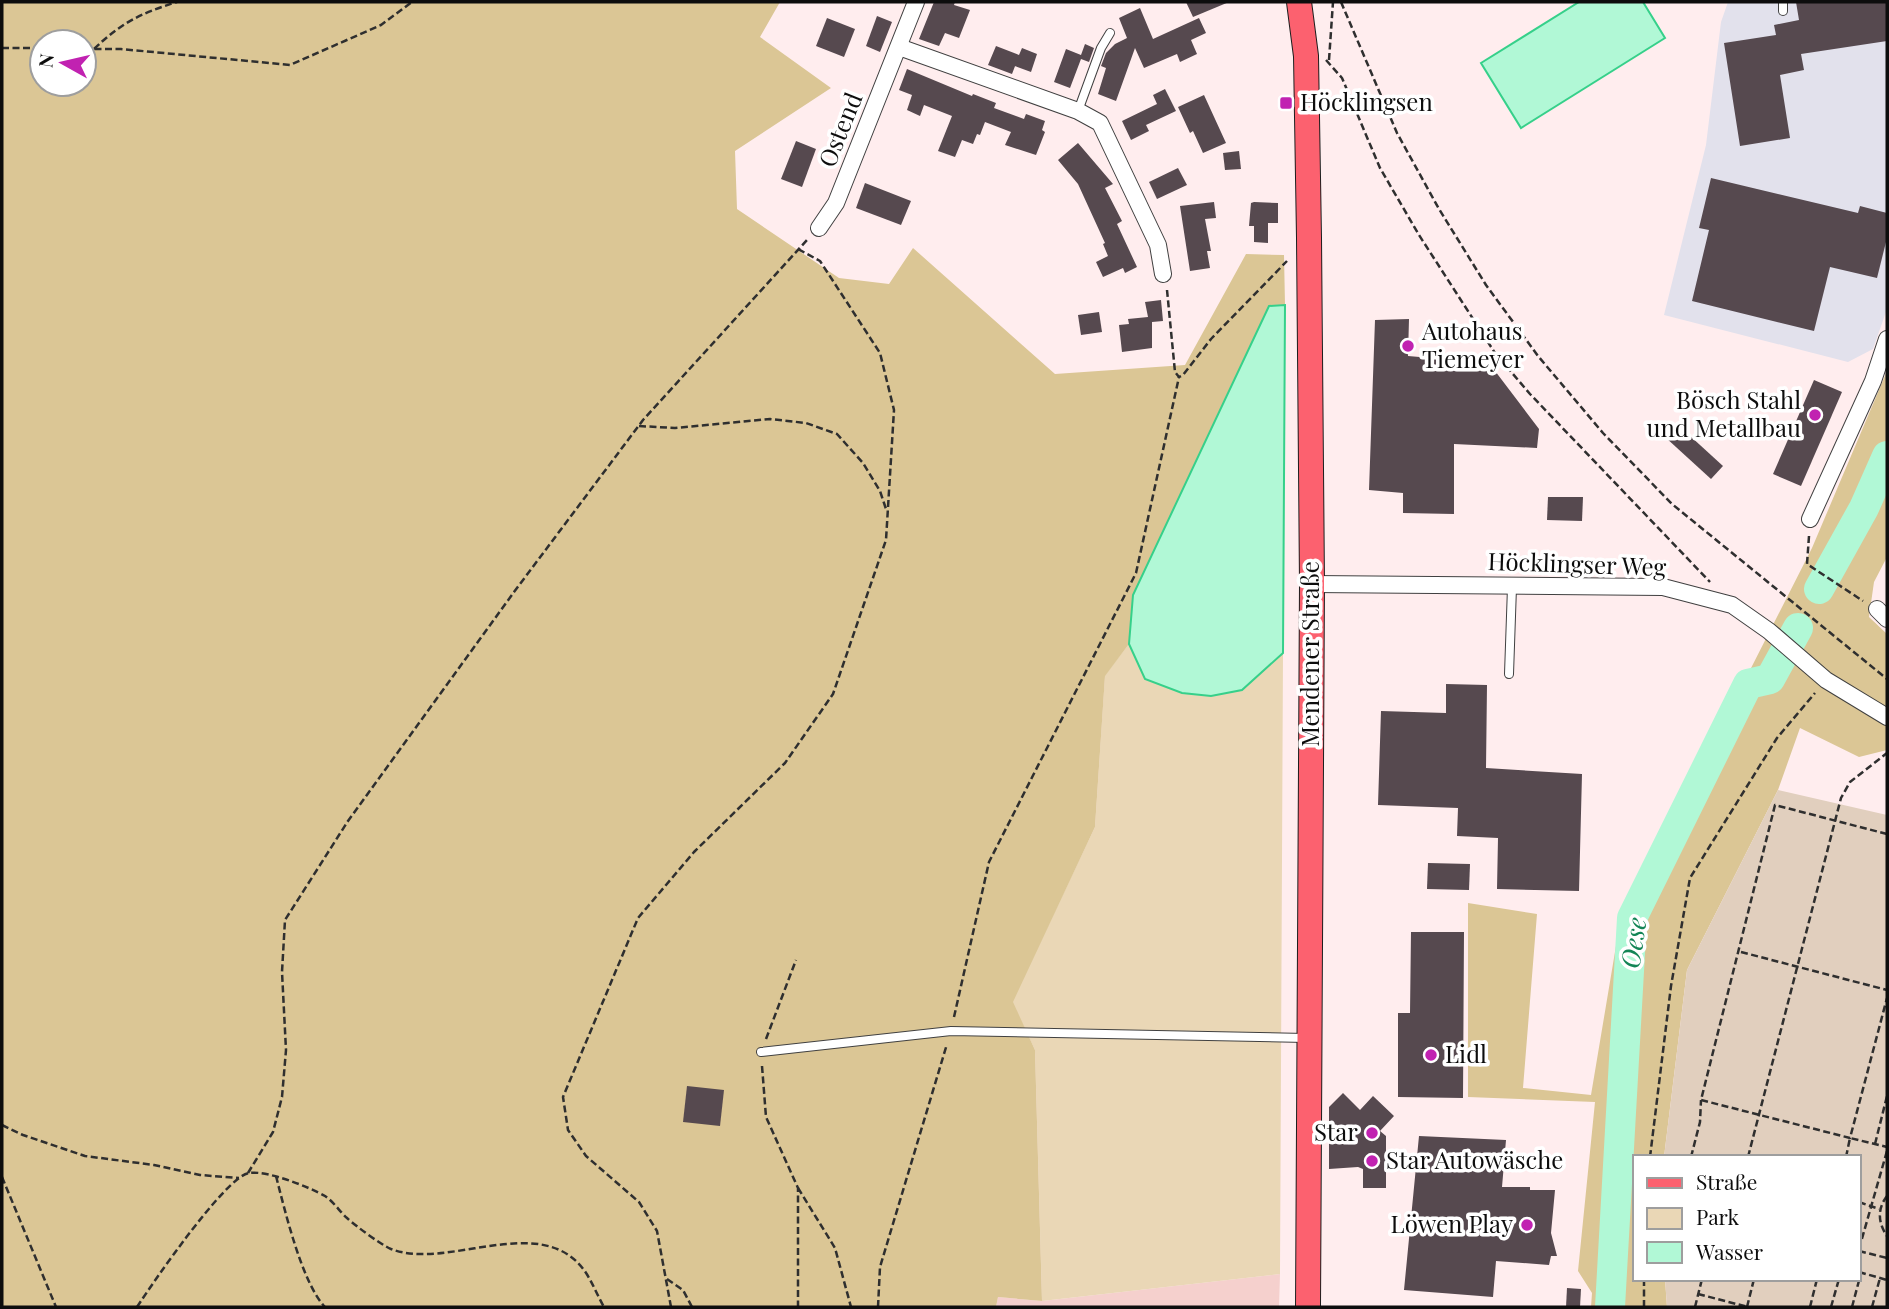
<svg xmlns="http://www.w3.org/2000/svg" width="1889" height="1309" font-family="'Playfair Display',serif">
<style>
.industrial{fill:#e2e1ec}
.farmland{fill:#f5d0cd}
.green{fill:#ead7b6}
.forest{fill:#dbc695;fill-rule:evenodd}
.cemetery{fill:#e1cfbe}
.water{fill:#b1f8d6;stroke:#36d08a;stroke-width:2}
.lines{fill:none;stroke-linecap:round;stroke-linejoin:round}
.river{stroke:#b1f8d6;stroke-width:30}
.building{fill:#56494f}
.service-casing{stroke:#404040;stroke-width:10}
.minor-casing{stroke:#404040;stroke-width:18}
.primary-casing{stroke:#1e1e1e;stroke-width:26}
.path{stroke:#2f2f2f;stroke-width:2.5;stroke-dasharray:7 3.5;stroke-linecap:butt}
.service{stroke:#fff;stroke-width:8}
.minor{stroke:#fff;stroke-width:16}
.primary{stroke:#fc616f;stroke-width:24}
.poi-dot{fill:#c122b1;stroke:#fff;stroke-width:2.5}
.labels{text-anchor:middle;stroke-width:7;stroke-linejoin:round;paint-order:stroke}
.poi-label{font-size:24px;fill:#0d0d0d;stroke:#fff;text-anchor:start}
.street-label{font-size:24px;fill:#0d0d0d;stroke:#fff}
.water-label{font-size:26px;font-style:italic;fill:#138556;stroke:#fff}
</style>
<rect width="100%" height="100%" fill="#ffedee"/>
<polygon class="industrial" points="1728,2 1887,2 1887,309 1873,349 1848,362 1664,315 1706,145 1721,22"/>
<polygon class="farmland" points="1280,1274 1279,1307 996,1307 998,1297 1042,1301"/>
<polygon class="green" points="1129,644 1145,679 1242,690 1283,653 1280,1274 1042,1301 1035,1050 1012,1002 1095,827 1105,675"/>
<g class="forest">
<path d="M2 2H780L760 37 831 88 735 151 737 209 839 278 889 284 913 248 1055 374 1185 365 1246 254 1284 255 1285 305 1269 306 1133 595 1129 644 1105 676 1095 827 1013 1002 1035 1050 1042 1301 998 1297 996 1307H2ZM42 42H84V84H42Z"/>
<polygon points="1887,371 1887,557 1874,582 1869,617 1887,634 1887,750 1859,757 1800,728 1778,790 1687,970 1664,1157 1635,1157 1635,1279 1665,1279 1667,1307 1591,1307 1592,1293 1578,1271 1595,1102 1468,1097 1468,903 1537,914 1523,1088 1591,1095 1619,928 1812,548"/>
</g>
<polygon class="cemetery" points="1778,790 1887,815 1887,1307 1667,1307 1665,1279 1859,1279 1859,1157 1664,1157 1687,970"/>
<g class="water">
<polygon points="1579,2 1643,2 1665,38 1521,128 1481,63"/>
<polygon points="1285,305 1283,653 1242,690 1211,696 1182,693 1145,679 1129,644 1133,595 1269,306"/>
</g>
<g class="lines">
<g class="river">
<polyline points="1819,589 1864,508 1887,456"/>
<polyline points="1610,1307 1632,918 1748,684 1770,679 1798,628"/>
</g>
</g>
<g class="building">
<polygon points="934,2 955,2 954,5 970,10 959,38 945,33 939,46 919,39"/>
<polygon points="1186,2 1229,2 1193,17"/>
<polygon points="1796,2 1887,2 1887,41 1801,54 1804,70 1780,75 1790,138 1740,146 1724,43 1776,35 1774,25 1799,20"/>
<polygon points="1140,8 1153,39 1199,18 1206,33 1191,40 1197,54 1180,62 1177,54 1144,68 1135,48 1116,101 1098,94 1106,68 1101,66 1106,53 1115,44 1127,38 1119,18"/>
<polygon points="877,16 892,22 880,52 866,46"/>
<polygon points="827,18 855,29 844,57 816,46"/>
<polygon points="1085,44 1094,48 1089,62 1081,59 1070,88 1054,82 1066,49 1081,55"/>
<polygon points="996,46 1019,55 1022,48 1037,54 1031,72 1015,66 1017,61 1012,74 988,65"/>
<polygon points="907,69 972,96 973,94 996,103 994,108 1024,119 1026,114 1045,121 1042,130 1045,132 1036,155 1005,145 1011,132 985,122 980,135 977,134 973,144 962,140 955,157 938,151 952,116 924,105 920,116 907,110 912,95 899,90"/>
<polygon points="1165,89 1176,111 1146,125 1149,131 1131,140 1122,121 1157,104 1153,95"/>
<polygon points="1204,95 1226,143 1203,153 1193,131 1190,133 1178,107"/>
<polygon points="796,141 816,149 802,187 781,179"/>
<polygon points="1078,143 1113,184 1105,188 1122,221 1117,224 1137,267 1125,273 1123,268 1103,277 1096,262 1108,256 1103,244 1105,243 1078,184 1058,160"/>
<polygon points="1239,151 1241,169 1225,170 1223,153"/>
<polygon points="1178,168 1187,185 1157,199 1149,182"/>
<polygon points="1711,178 1858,213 1860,206 1887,213 1887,238 1877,278 1830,267 1814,331 1692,301 1709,230 1699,228"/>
<polygon points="865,183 911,201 901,225 856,208"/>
<polygon points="1214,202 1216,218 1205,219 1211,251 1207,251 1210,268 1190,271 1180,206"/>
<polygon points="1254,202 1278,203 1278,223 1268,223 1268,243 1254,242 1254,226 1249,226 1251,203"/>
<polygon points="1161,300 1163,321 1152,322 1152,348 1122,352 1119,325 1129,324 1128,319 1148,317 1145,302"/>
<polygon points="1099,312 1102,332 1081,335 1078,315"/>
<polygon points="1409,319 1408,356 1489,363 1539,429 1537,448 1454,444 1454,514 1403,513 1403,493 1369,490 1375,320"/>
<polygon points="1814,380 1842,392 1801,486 1773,474"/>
<polygon points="1677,424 1723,466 1711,479 1665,437"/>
<polygon points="1548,497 1583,497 1582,521 1547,520"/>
<polygon points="1446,684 1487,685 1486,768 1582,774 1579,891 1497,889 1498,838 1457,836 1458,808 1378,805 1381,711 1446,713"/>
<polygon points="1428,863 1470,864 1469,890 1427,889"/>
<polygon points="1411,932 1464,932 1463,1098 1398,1097 1398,1013 1410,1013"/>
<polygon points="687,1086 724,1090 720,1126 683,1122"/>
<polygon points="1343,1093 1360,1110 1373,1096 1394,1116 1380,1131 1386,1136 1386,1188 1363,1188 1363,1169 1358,1167 1329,1169 1329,1107"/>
<polygon points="1419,1136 1506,1140 1502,1187 1530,1187 1530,1190 1555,1190 1551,1233 1557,1256 1551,1256 1549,1265 1496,1261 1493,1297 1404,1290"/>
<polygon points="1567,1288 1581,1289 1580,1307 1566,1307"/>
</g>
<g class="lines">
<defs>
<g id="service">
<polyline points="1783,2 1783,11"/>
<polyline points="1078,111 1101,48 1110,33"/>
<polyline points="1509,674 1512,587"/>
<polyline points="761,1052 951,1031 1306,1038"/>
</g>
<g id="minor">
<polyline points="899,47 1078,111 1100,123 1158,245 1163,274"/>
<polyline points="819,228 836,203 916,2"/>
<polyline points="1810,519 1873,381 1887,339"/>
<polyline points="1312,584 1663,587 1732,605 1769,631 1826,680 1887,717"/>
<polyline points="1877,609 1887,619"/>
</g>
<polyline id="primary" points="1299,2 1306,56 1309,238 1312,584 1308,1307"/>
</defs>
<use href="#service" class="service-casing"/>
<use href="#minor" class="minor-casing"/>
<use href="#primary" class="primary-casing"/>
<g class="path">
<polyline points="1341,2 1397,133 1439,209 1486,285 1538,356 1603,433 1672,504 1887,679"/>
<polyline points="2,48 42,48"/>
<polyline points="84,49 121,49 290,65 381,25 412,2"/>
<path d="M94 49C121 23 141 13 177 2"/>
<polyline points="1326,60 1342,78 1380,168 1419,235 1495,353 1530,394 1710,582"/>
<polyline points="1329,60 1333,2"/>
<polyline points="1167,290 1175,372 1179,377 1183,375 1211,339 1287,261"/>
<polyline points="639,426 675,428 770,419 806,423 837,434 863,463 880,491 886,509"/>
<polyline points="1809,536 1807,564 1863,601"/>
<polyline points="1887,834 1775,805 1701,1100 1850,1138 1887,998"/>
<polyline points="1741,952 1887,990"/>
<polyline points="954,1017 989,862 1136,573 1179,377"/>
<polyline points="766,1039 796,960"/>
<polyline points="762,1066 766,1117 798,1188 798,1307"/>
<polyline points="2,1125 23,1135 85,1156 154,1165 200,1175 239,1178"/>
<polyline points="1875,1144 1887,1096"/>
<polyline points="1650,1157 1671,986 1690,878 1777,738 1815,693"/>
<polyline points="1691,1157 1700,1122 1701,1100"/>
<polyline points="1748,1157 1841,798 1850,782 1887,753"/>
<polyline points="1846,1157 1850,1138 1887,1147"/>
<polyline points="248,1173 273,1132 282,1097 286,1050 282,972 285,920 348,821 514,592 643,420 807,240"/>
<path d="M276 1176C285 1211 302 1283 325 1307"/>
<polyline points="2,1177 56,1307"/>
<polyline points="798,1188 835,1248 851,1307"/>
<path d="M1887 1196C1877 1209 1878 1223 1887 1236"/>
<polyline points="1859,1202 1879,1209"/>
<polyline points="1859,1249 1887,1151"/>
<polyline points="1859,1251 1887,1258"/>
<polyline points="1859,1272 1887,1280"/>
<polyline points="667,1279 683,1290 692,1307"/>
<polyline points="1698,1294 1748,1307"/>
<path d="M137 1307C152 1284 226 1176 249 1173 267 1170 309 1187 325 1196 333 1201 340 1212 347 1218 357 1227 380 1244 391 1249 448 1271 540 1211 584 1270 592 1281 597 1295 604 1307"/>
<polyline points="671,1307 657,1231 639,1202 586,1156 568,1130 563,1097 638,918 694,852 785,763 833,694 886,540 894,410 880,353 820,261 798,249"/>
<polyline points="878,1307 880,1267 947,1044"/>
<polyline points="1644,1307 1644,1279"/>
<polyline points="1695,1307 1702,1279"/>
<polyline points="1747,1307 1754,1279"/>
<polyline points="1810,1307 1817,1279"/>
<polyline points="1831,1307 1839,1279"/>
<polyline points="1852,1307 1861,1273"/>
<polyline points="1872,1307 1880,1278"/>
</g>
<use href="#service" class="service"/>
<use href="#minor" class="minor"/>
<use href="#primary" class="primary"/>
</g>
<g class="poi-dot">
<rect x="1279" y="96" width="14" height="14" rx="3.5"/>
<circle cx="1408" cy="346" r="7"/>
<circle cx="1815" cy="415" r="7"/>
<circle cx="1431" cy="1055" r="7"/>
<circle cx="1372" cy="1133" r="7"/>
<circle cx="1372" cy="1161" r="7"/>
<circle cx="1527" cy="1225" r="7"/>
</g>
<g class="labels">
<g class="poi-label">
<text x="1300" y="111">Höcklingsen</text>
<text x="1422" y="340">Autohaus<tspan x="1422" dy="28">Tiemeyer</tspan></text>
<text x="1801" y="409" text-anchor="end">Bösch Stahl<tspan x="1801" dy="28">und Metallbau</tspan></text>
<text x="1445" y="1063">Lidl</text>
<text x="1358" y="1141" text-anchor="end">Star</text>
<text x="1386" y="1169">Star Autowäsche</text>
<text x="1513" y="1233" text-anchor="end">Löwen Play</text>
</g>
<g class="street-label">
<text transform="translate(841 130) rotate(-68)" y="8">Ostend</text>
<text transform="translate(1577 565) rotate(2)" y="8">Höcklingser Weg</text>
<text transform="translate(1311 654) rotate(-90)" y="8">Mendener Straße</text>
</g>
<g class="water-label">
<text transform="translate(1634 943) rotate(-82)" y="9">Oese</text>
</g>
</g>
<rect width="1889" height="1309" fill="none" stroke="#0d0d0d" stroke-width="7"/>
<rect x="1633" y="1155" width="228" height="126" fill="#ffffff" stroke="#9e9e9e" stroke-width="2"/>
<rect x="1647" y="1178" width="35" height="10" fill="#fc616f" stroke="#9e9e9e" stroke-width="2"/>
<text x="1696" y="1190" font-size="21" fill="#0d0d0d">Straße</text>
<rect x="1647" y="1208" width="35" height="21" fill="#ead7b6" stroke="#9e9e9e" stroke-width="2"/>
<text x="1696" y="1225" font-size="21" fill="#0d0d0d">Park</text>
<rect x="1647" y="1242" width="35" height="21" fill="#b1f8d6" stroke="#9e9e9e" stroke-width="2"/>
<text x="1696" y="1260" font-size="21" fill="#0d0d0d">Wasser</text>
<g transform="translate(63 63) rotate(278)"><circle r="33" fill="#ffffff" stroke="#9e9e9e" stroke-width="2"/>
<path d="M0-5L12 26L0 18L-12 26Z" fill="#c122b1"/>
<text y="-10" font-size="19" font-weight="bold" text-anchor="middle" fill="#0d0d0d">N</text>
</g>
</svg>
